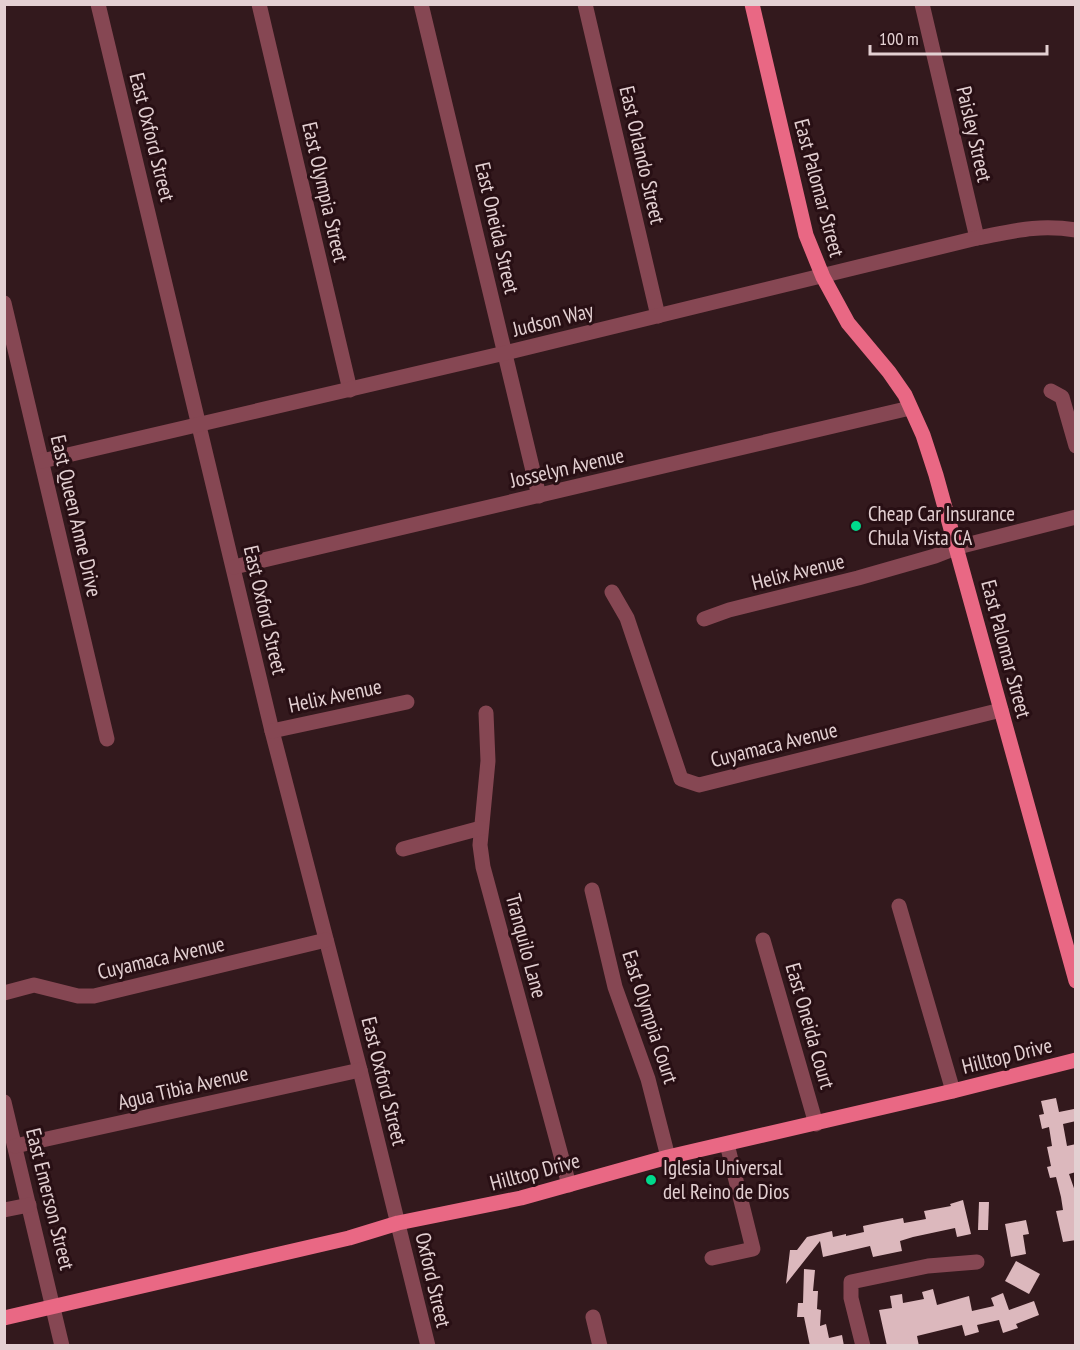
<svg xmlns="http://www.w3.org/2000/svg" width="1080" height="1350" font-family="'PT Sans Narrow',sans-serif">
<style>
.building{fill:#dcb8bd}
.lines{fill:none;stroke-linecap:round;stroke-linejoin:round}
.minor{stroke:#864753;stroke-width:15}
.major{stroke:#e96884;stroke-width:15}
.poi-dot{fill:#00d98c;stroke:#280f14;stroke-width:2}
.labels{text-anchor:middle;stroke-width:6;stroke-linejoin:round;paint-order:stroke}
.street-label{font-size:21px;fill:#e3d0d2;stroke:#280f14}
.poi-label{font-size:21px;fill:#e3d0d2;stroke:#280f14;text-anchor:start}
</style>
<rect width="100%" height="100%" fill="#33191d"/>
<g class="building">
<polygon points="1056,1098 1059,1112 1074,1109 1076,1118 1076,1121 1063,1124 1067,1146 1076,1144 1076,1172 1069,1174 1076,1194 1076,1240 1063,1242 1056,1211 1063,1210 1061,1197 1056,1177 1050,1178 1047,1167 1051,1166 1047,1147 1052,1146 1049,1127 1042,1129 1039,1115 1044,1114 1041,1101"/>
<polygon points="963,1200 971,1234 957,1237 955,1228 913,1237 900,1241 902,1251 873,1257 870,1246 823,1257 820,1241 786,1284 790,1250 797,1250 807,1237 832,1231 833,1237 846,1234 846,1236 864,1232 863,1226 877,1223 903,1218 904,1223 926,1219 924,1211 951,1206 950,1204"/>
<polygon points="979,1202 989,1202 988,1230 978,1230"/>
<polygon points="1026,1220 1029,1234 1023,1235 1026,1254 1011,1257 1005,1224"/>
<polygon points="1016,1261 1040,1274 1029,1294 1005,1281"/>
<polygon points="804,1269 815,1270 813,1291 818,1291 817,1309 821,1310 820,1326 826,1324 829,1338 842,1335 844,1346 810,1346 804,1317 797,1317 798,1303 803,1303"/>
<polygon points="933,1289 937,1305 969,1296 972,1311 994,1306 991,1298 1003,1293 1009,1310 1034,1301 1039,1315 1016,1324 1018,1328 1003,1333 999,1320 977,1325 979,1332 965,1336 962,1325 917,1336 919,1346 887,1346 879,1310 892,1308 890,1296 902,1294 903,1303 924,1299 922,1292"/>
</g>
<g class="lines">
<g class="minor">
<polyline points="98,4 272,731 360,1070 428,1346"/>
<polyline points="259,4 350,390"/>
<polyline points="421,4 539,496"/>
<polyline points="585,4 658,316"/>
<polyline points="922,4 977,238"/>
<polyline points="4,303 107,739"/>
<polyline points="1051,391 1062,397 1076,446"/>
<path d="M42 461 505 353 977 238C1014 231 1038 224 1076 230"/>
<polyline points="234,567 910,408"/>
<polyline points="612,592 627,618 681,779 699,785 1001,710"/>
<polyline points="704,619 729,610 858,578 935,556 958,547 1076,517"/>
<polyline points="486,713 488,761 480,845 483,867 569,1185"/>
<polyline points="272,731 407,702"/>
<polyline points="403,849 481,828"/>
<polyline points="592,890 615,987 648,1079 668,1157"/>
<polyline points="899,906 953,1091"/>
<polyline points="763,940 816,1124"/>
<polyline points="4,993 34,985 78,996 94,996 326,940"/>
<polyline points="4,1102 62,1346"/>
<polyline points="15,1146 360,1070"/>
<polyline points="4,1210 29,1205"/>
<polyline points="712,1258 753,1249 727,1144"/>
<polyline points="593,1317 600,1346"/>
<polyline points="863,1346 851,1298 851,1282 928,1266 977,1262"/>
</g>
<g class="major">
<polyline points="752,4 806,235 823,277 848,323 889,372 905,395 923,435 936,475 1076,981"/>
<polyline points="4,1318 349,1238 398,1223 521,1198 668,1157 953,1091 1076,1060"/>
</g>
</g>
<g class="poi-dot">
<circle cx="856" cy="526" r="6"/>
<circle cx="651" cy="1180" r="6"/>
</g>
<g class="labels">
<g class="street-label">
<text transform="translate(974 134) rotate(77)" y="7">Paisley Street</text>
<text transform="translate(152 137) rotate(76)" y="7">East Oxford Street</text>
<text transform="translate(642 155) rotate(77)" y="7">East Orlando Street</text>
<text transform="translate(819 188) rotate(75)" y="7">East Palomar Street</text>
<text transform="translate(325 192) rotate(77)" y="7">East Olympia Street</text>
<text transform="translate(497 228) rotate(77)" y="7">East Oneida Street</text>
<text transform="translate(553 320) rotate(-14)" y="7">Judson Way</text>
<text transform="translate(567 468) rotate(-13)" y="7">Josselyn Avenue</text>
<text transform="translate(76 516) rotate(77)" y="7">East Queen Anne Drive</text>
<text transform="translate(798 572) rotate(-14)" y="7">Helix Avenue</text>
<text transform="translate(265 610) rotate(77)" y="7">East Oxford Street</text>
<text transform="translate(1006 649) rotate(75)" y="7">East Palomar Street</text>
<text transform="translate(335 696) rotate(-12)" y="7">Helix Avenue</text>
<text transform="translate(774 745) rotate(-14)" y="7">Cuyamaca Avenue</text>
<text transform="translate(526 946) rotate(75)" y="7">Tranquilo Lane</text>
<text transform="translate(161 958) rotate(-13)" y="7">Cuyamaca Avenue</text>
<text transform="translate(650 1017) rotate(72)" y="7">East Olympia Court</text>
<text transform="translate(810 1026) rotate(74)" y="7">East Oneida Court</text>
<text transform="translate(1007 1056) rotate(-14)" y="7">Hilltop Drive</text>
<text transform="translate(384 1081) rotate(76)" y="7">East Oxford Street</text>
<text transform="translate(183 1088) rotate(-13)" y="7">Agua Tibia Avenue</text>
<text transform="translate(535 1172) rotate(-15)" y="7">Hilltop Drive</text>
<text transform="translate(50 1199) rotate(76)" y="7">East Emerson Street</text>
<text transform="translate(433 1280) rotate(77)" y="7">Oxford Street</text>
</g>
<g class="poi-label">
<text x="868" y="521">Cheap Car Insurance<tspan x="868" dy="24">Chula Vista CA</tspan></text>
<text x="663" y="1175">Iglesia Universal<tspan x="663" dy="24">del Reino de Dios</tspan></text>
</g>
</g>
<rect width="1080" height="1350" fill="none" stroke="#e3d0d2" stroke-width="12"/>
<path d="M870 45v9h177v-9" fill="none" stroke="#e3d0d2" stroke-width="3"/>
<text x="879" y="45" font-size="18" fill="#e3d0d2" stroke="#280f14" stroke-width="4.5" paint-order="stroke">100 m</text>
</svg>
